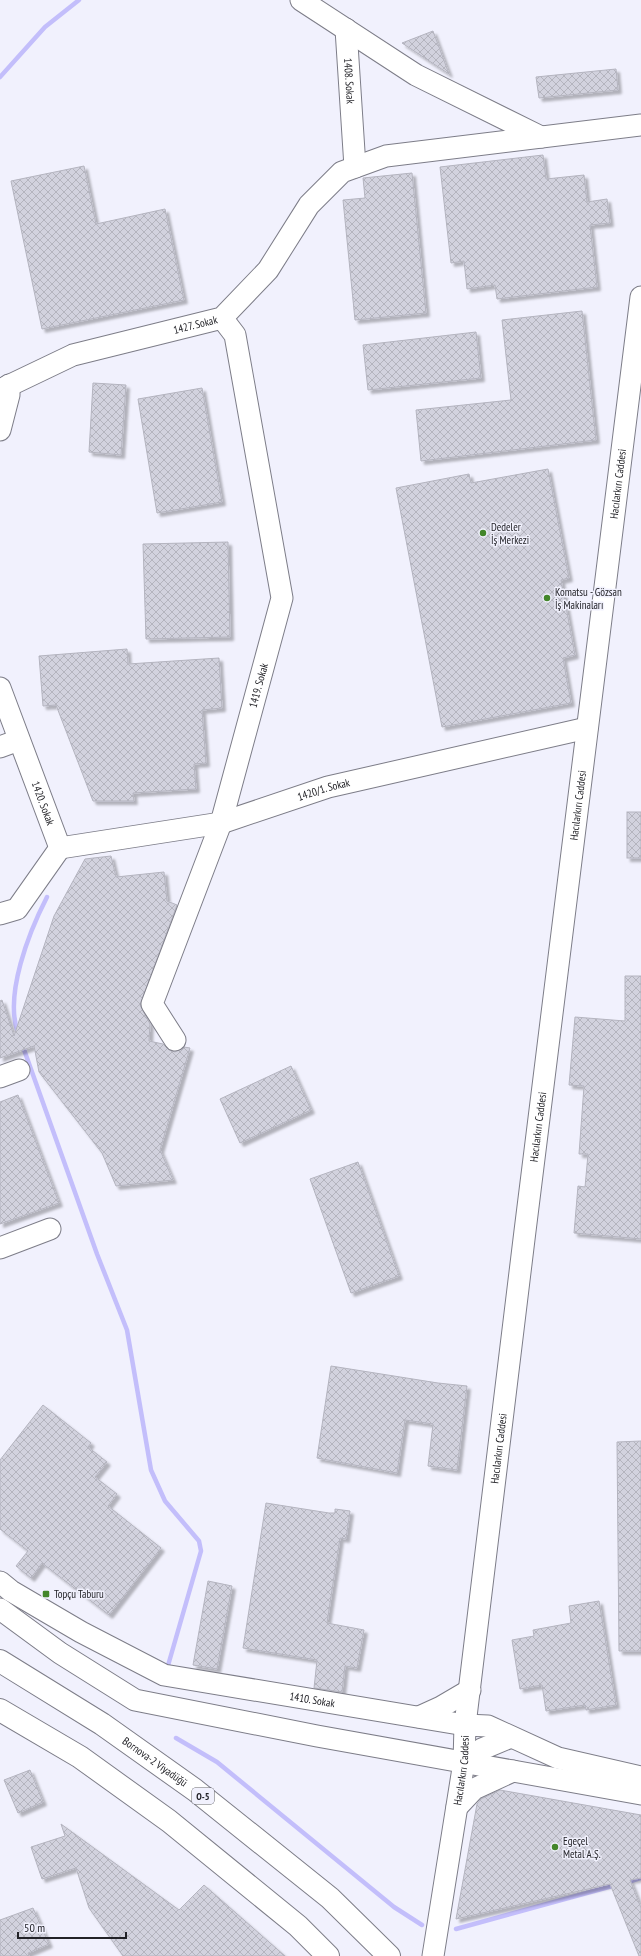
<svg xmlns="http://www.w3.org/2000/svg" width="641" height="1956" font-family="'PT Sans Narrow',sans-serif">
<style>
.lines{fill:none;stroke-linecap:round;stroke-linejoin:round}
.stream{stroke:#c3befb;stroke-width:4.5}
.building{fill:url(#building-cross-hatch);stroke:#b4b4bf;filter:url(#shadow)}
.minor-casing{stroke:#7d7d88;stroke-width:23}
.highway-casing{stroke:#7d7d88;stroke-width:24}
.minor{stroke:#fff;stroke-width:21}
.highway{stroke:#fff;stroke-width:22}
.poi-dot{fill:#43862a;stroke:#f1f1fd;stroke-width:1.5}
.labels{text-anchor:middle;stroke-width:3;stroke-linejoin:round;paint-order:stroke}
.shield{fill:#f1f1fd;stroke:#606067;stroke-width:1}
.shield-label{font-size:10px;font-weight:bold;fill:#222227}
.street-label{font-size:11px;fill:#222227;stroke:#f1f1fd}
.poi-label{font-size:11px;fill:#222227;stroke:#f1f1fd;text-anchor:start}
</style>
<defs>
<pattern id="building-cross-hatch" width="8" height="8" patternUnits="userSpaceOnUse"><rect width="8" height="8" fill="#d2d2de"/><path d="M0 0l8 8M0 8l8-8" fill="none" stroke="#b4b4be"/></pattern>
<filter id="shadow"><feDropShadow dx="3.5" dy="3.5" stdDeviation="1" flood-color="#0004"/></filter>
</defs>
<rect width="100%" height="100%" fill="#f1f1fd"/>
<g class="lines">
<g class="stream">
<polyline points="0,77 45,27 79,0"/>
<path d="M18 1033C4 995 29 932 47 897"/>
<polyline points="22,1044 97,1254 127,1330 151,1470 165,1501 199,1541 201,1551 167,1669"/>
<polyline points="176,1738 217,1762 394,1907 422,1925"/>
<polyline points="625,1883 641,1878"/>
<polyline points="456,1929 616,1885"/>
</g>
</g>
<g class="building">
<polygon points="433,31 449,74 402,43"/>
<polygon points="616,69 618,90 539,98 536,77"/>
<polygon points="543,155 546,179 584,175 587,202 607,199 610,223 590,225 597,287 497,299 495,285 467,289 464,261 451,263 440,167"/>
<polygon points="84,166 96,224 165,209 184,300 42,329 11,181"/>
<polygon points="412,173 426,313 355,320 343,200 365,198 363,178"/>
<polygon points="582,311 596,440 421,461 416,410 511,400 502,320"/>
<polygon points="476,332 481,378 368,390 363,345"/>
<polygon points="93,383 126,385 121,455 89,452"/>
<polygon points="202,388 222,502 157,513 138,399"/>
<polygon points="548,469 569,578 561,580 575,655 563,658 571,703 442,727 396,488 469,474 471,483"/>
<polygon points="228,542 230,637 146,639 143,544"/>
<polygon points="127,649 128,664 219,658 222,708 202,710 206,763 194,764 196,789 133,793 134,801 93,801 56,705 43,706 39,656"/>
<rect x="627" y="812" width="14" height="46"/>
<polygon points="111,856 116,877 164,872 167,901 177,905 140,1005 150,1024 149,1041 163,1044 169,1050 175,1052 184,1047 190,1048 160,1150 173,1180 116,1186 102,1153 39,1072 34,1046 0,1058 0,1001 2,1000 14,1036 54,916 85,859"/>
<polygon points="625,976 641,976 641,1239 574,1233 578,1186 585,1187 588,1154 579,1154 584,1086 569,1085 575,1017 625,1021"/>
<polygon points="291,1066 311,1110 240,1143 220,1099"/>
<polygon points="18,1095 59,1203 0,1224 0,1102"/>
<polygon points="358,1162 399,1276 351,1293 310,1179"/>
<polygon points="331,1366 438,1383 467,1386 457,1470 428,1466 433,1424 405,1420 397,1473 317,1458"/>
<polygon points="43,1405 91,1443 88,1447 107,1462 95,1477 117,1494 108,1506 161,1548 109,1615 42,1563 31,1578 16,1566 28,1551 0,1529 0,1460"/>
<polygon points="641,1441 641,1651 619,1651 617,1442"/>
<polygon points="266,1503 329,1513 335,1513 335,1509 350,1511 346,1539 340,1538 327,1623 364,1630 357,1668 345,1666 342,1692 314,1688 317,1660 243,1648"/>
<polygon points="208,1581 232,1586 217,1669 193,1665"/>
<polygon points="599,1601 616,1705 586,1710 585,1705 546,1711 542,1685 520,1689 512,1640 534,1636 533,1630 571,1623 569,1606"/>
<polygon points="30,1770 43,1802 18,1813 4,1780"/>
<polygon points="500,1790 641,1815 641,1878 630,1880 641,1908 641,1956 639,1956 610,1884 456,1919 477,1804 481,1799"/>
<polygon points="61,1824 179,1910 204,1885 285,1956 123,1956 89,1908 76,1868 42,1879 31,1847 65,1836"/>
<polygon points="33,1908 49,1944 28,1953 29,1956 0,1956 0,1920"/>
</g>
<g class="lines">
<defs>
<g id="minor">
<polyline points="301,0 416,75 541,137"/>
<path id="s1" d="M346 29 355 167"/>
<path id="s2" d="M0 390 73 355 222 318 268 270 309 205 342 172 386 156 641 125"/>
<polyline points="0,430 9,395 9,385"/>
<path id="s3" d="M0 688 60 848"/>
<polyline points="0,747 19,740"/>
<path id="s4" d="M60 848 221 823 328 787 587 728"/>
<polyline points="0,914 17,909 60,848"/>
<path id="s5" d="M175 1040 152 1004 221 823 282 598 235 335 222 318"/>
<polyline points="0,1077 19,1070"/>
<polyline points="0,1248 50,1229"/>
<path id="s6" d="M0 1582 11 1591 81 1632 164 1675 465 1725 488 1726 558 1758 641 1777"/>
<polyline points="0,1609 60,1653 135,1700 317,1736 641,1794"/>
<polyline points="419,1717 441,1707 470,1690"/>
<polyline points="464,1762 482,1749 511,1737"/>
<polyline points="457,1807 474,1789 513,1771"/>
<path id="s7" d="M433 1956 464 1762 465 1725 525 1231 641 297"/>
</g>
<g id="highway">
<path id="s8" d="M0 1661 102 1724 195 1790 330 1898 389 1956"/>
<polyline points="0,1710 80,1757 169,1821 298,1926 328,1956"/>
</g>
</defs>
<use href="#minor" class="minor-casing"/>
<use href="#highway" class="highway-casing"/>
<use href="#minor" class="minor"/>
<use href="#highway" class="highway"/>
</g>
<g class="poi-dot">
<circle cx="483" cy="533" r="4"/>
<circle cx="547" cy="598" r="4"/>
<rect x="42" y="1590" width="8" height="8" rx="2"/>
<circle cx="555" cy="1847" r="4"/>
</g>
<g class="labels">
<rect class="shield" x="192" y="1788" width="22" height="16" rx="3"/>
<g class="shield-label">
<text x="203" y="1800">O-5</text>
</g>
<g class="street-label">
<text dy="4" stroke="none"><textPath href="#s1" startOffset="52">1408. Sokak</textPath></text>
<text dy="4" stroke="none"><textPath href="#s2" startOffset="207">1427. Sokak</textPath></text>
<text dy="4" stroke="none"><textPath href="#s7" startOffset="1484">Hacılarkırı Caddesi</textPath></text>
<text dy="4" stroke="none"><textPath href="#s5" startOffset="379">1419. Sokak</textPath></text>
<text dy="4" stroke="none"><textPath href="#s4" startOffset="271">1420/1. Sokak</textPath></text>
<text dy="4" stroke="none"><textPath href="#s3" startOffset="123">1420. Sokak</textPath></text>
<text dy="4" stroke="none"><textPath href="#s7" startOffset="1160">Hacılarkırı Caddesi</textPath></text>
<text dy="4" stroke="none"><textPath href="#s7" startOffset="836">Hacılarkırı Caddesi</textPath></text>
<text dy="4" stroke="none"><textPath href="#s7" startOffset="512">Hacılarkırı Caddesi</textPath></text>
<text dy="4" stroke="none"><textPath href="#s6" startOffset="339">1410. Sokak</textPath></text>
<text dy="4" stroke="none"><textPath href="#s8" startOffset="185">Bornova-2 Viyadüğü</textPath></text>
<text dy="4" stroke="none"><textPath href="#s7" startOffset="188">Hacılarkırı Caddesi</textPath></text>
</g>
<g class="poi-label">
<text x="491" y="531">Dedeler<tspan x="491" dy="13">İş Merkezi</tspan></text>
<text x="555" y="596">Komatsu - Gözsan<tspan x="555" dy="13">İş Makinaları</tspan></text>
<text x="54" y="1598">Topçu Taburu</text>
<text x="563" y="1845">Egeçel<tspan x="563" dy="13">Metal A.Ş.</tspan></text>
</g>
</g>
<path d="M18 1932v6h108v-6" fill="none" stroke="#222227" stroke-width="2"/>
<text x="24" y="1932" font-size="12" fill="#222227" stroke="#f1f1fd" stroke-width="3" paint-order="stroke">50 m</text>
</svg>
